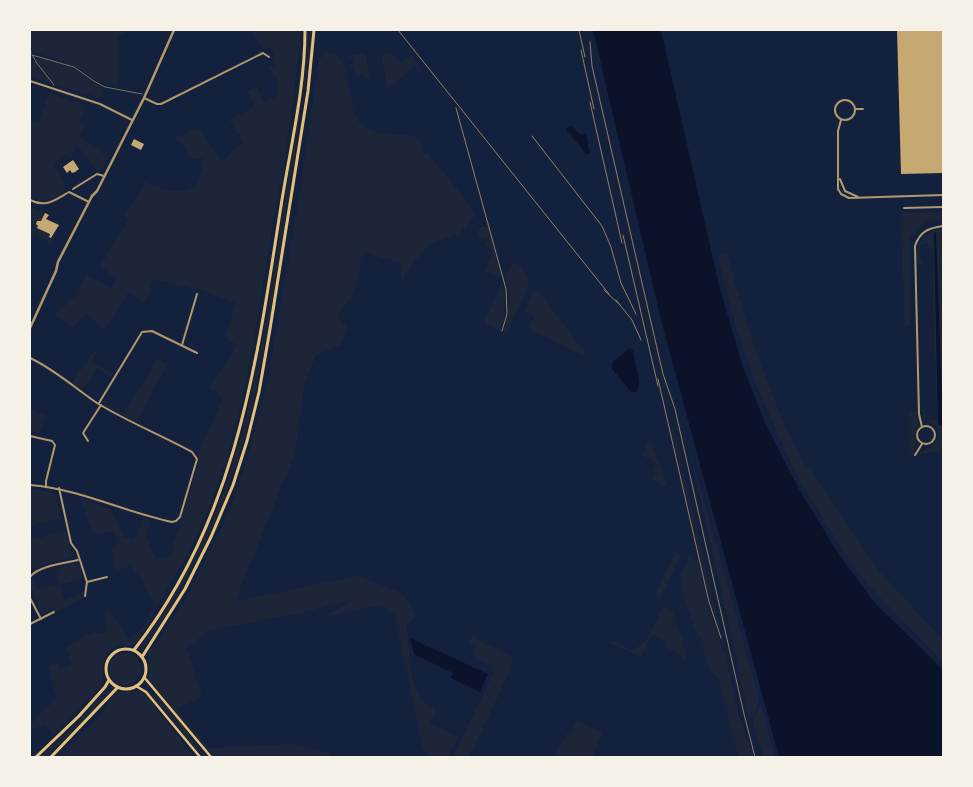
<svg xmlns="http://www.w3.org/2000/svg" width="973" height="787" font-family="Helvetica,sans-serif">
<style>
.green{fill:#1d2539}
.water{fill:#0b132b}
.building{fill:#c6a872}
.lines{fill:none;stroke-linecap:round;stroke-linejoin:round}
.path{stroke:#e5c07b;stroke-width:0.5}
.minor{stroke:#b1986c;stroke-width:2}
.tertiary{stroke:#b1986c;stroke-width:2.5}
.secondary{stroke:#e5c07b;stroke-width:2.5}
.primary{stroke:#e5c07b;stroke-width:3}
.rail{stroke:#918062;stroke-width:1}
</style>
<rect width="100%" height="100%" fill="#14213d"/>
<g class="green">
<polygon points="30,30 126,30 125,35 117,34 118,86 99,82 72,64 35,53 30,41"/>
<path d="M252 30H300V44L282 182 279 183 253 348 238 417 226 460 208 510 187 554 136 644C129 646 122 644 116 647 95 656 108 673 101 686L53 735 45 724 30 731V723L57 698 48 666 58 663 60 669 72 665 66 647 80 641V638L96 631 97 634 108 632 104 612 109 611 128 638C143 634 148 617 155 605L142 581 131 566 116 570 111 550 119 542 114 532 93 534 80 498 111 509 123 537 130 538 132 541 137 536 142 518 150 519 146 536 156 559 172 555 173 540 181 528 182 518 199 461 198 455 223 397 209 388 237 345 225 338 236 303 201 290 198 287 195 289 153 279 146 302 128 293 104 330 86 313 73 328 55 315 79 292 77 290 87 275 112 289 117 279 100 266 128 220 124 216 136 199 144 182C161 188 182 197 197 184L204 159 190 158 183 145 175 138 198 128 222 162 233 149 243 144 239 134H237L230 120 254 107 248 91 257 86 264 103 277 96V79L268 67 274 66 275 63 272 50 270 47 262 48Z"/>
<path d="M307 30H311L310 50 275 291 253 404 246 433 228 490 206 542 167 614 141 651 139 649C172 601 201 551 222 496 257 401 269 298 285 198 293 142 308 87 307 30Z"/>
<polygon points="390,52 401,63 411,55 414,56 417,65 424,75 423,76 415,66 387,89 382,55"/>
<path d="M326 53C334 53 339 56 343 62L356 117C366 135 385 133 403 135 406 135 411 135 415 137 418 139 421 143 423 146L421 149 423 154H429L475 212 474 217 460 233 429 244 409 268 402 283 401 263 376 256 365 251 353 295 338 315 348 330 341 345 316 355 305 381 295 453 235 601 358 576 400 592 411 606 415 617 407 625C408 640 411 687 420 698 423 703 431 706 435 710L430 724 458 737 448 757H432L423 750 395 616 382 605 323 617 358 598 300 613 209 631 187 648 202 697 177 709 209 748 293 744 329 753 331 757H214L149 681 148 652 160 639 188 595 226 519 247 461 268 379 299 197 319 59Z"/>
<path d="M352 54H364L366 56 370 79C361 76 353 74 350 64L353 65V59L349 57Z"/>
<polygon points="30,55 33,62 36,60 35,57 70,66 103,87 100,98 30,77"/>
<path d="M49 93 85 105 79 123 85 126 80 137 108 157 103 168 97 171 77 145 71 158 65 155 54 165 66 189C55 198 44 204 30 197V119L38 122Z"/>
<polygon points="619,193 720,632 713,614"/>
<polygon points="33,207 45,214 41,221 37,222 38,228 50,234 50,238 55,236 53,242 50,244 48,244 49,241 45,239 42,241 43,238 38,236 36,238 37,235 34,234 30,242 30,213"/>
<path d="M943 212V219C927 220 916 225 909 240L910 324 909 326H905L901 213Z"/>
<polygon points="484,226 489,228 501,273 499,277 484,271 493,252 485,243 489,240 486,237 482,239 478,233 479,229"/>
<path d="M943 229V231H940L943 291V451L921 454V456L918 455C925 445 946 445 936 427 928 421 922 421 922 409H925V419L933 420 937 419 932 247H928V243L920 244 921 260 924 261V264H919C910 248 926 230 943 229Z"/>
<path d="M727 253C747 330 770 398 806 469H810L877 569 943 640V662L868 585 844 552 806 491 791 463 756 385 736 327 718 255Z"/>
<path d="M512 263H517L526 274 529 284 507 333 504 332C510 312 509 295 505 275Z"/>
<path d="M501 287 504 288C506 303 506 317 500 331L484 323Z"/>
<polygon points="537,291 539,292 586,354 583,356 528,329 534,318 532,314 528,312 523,314 533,292"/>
<polygon points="96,349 98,350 91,361 113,373 111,377 97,368 82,390 73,384 74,379"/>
<polygon points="157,359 167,365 136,422 105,405 105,399 107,404 124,414"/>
<polygon points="30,410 46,415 40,434 30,431"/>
<polygon points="909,411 917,411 918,424 914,434 917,444 912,455 910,455"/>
<polygon points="650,439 668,487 653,480 657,473 652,471 656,462 642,455"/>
<path d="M687 440 759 698C759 707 752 715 749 723L732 638Z"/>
<path d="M30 489C58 492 54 491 61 518L30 526Z"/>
<polygon points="65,531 73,556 30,570 30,540"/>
<polygon points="676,551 680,556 661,597 655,596"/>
<polygon points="689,555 695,560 698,560 710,613 726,658 740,720 754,757 738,757 718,677 711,673 707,663 701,639 695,630 686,604 680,578"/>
<polygon points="75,563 78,565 82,579 60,585 64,600 83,593 82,599 57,611 54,608 44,614 41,612 30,586 33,580 38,590 60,584 55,569"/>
<path d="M666 607 673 611 677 630 682 635 686 659 682 660 680 653 667 648 665 640 652 634 641 657 609 642 613 641 632 650C649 644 653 626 661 610Z"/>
<polygon points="472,637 513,657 508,675 469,757 453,757 493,673 491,665 477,659 474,654 476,646 469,642"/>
<circle cx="125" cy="669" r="16"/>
<polygon points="106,690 109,692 90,714 46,757 40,757 79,720"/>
<polygon points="137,691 142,692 148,697 194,757 58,757 98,718 114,695 118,692"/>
<polygon points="155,694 183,724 192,740 207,757 202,757 152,696"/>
<polygon points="760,707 762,707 774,752 772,757 763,757 753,724 753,720"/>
<polygon points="577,721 601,732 602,734 592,757 555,757 566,734 570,735"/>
</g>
<g class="water">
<polygon points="593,30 661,30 719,285 742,364 765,423 800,491 840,556 875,603 943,670 943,757 779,757 661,320"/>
<polygon points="571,126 581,135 586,134 590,153 587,155 566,129"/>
<polygon points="936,232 943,425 942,426 938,424 934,233"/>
<polygon points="630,348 633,351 639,381 638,390 635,393 630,391 612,369 612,362"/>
<polygon points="410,638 488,674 480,692 451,678 453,673 414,654"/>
</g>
<g class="building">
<polygon points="897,30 943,30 943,173 901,174"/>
<polygon points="134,139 144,144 141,150 131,145"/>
<polygon points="73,160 79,169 75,172 72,173 70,170 67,173 63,167"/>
<polygon points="45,213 49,215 46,219 59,225 51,238 49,237 50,234 37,228 38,226 36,224 37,221 41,221"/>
</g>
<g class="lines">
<g class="path">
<polyline points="30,48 31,53"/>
<polyline points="32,55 74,67 94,81 105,87 142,94"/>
<polyline points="33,56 36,62 54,85"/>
</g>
<g class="minor">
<polyline points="30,81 100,104 132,120"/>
<polyline points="144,98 157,104 161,104 263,53 269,57"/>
<circle cx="845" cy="110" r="10"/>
<polyline points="855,109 863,109"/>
<polyline points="841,120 838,131 838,189 841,194 849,198 943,195"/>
<polyline points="840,179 845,191 858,197"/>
<polyline points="73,189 97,174 104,176"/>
<path d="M30 200C46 208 55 200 69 192L89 202"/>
<polyline points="904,208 943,207"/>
<polyline points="182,345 197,294"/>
<path d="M30 358C54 369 75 388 97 403 128 422 161 435 192 452L197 459 180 517 176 521 172 522C124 512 80 489 30 485"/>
<polyline points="99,403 142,332 152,331 197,353"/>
<circle cx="926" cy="435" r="9"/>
<path d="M922 427 919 414 915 246C920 231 929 228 943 226"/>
<polyline points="30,436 52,441 55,445 46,481 46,486"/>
<polyline points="88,441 83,433 101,405"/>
<polyline points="915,455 922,444"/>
<polyline points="59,488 71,543 77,551 87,582 85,596"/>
<path d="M30 577C38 566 65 563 78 560"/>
<polyline points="87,582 107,577"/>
<polyline points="30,598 41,619"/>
<polyline points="30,624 54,612"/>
</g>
<polyline class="tertiary" points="30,328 56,271 58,262 92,196 97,191 144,98 174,30"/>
<g class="secondary">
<polyline points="144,677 211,757"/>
<polyline points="136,686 146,692 200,757"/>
</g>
<g class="primary">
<circle cx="126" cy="669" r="20"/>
<path d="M134 650C237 518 256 366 281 206 290 148 305 89 305 30"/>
<polyline points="142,657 185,589 211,537 233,485 247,441 259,392 270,329 308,91 314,30"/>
<polyline points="36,757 79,716 105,687 109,680"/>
<polyline points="51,757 118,687"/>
</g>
<g class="rail">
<polyline points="398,30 609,294"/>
<polyline points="579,30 585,57"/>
<polyline points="590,42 592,66 663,374 675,409 744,714 755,757"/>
<polyline points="581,50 594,109"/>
<polyline points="590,102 622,243"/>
<polyline points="456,108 506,289 507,314 502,331"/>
<polyline points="532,136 602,226 611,247 621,283 636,314"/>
<polyline points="623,235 658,386"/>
<polyline points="604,290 620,305"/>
<polyline points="616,300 632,320 641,340"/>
<polyline points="658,379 709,602 721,638"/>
</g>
</g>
<rect width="973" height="787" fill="none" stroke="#f6f1e7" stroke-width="62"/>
</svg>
